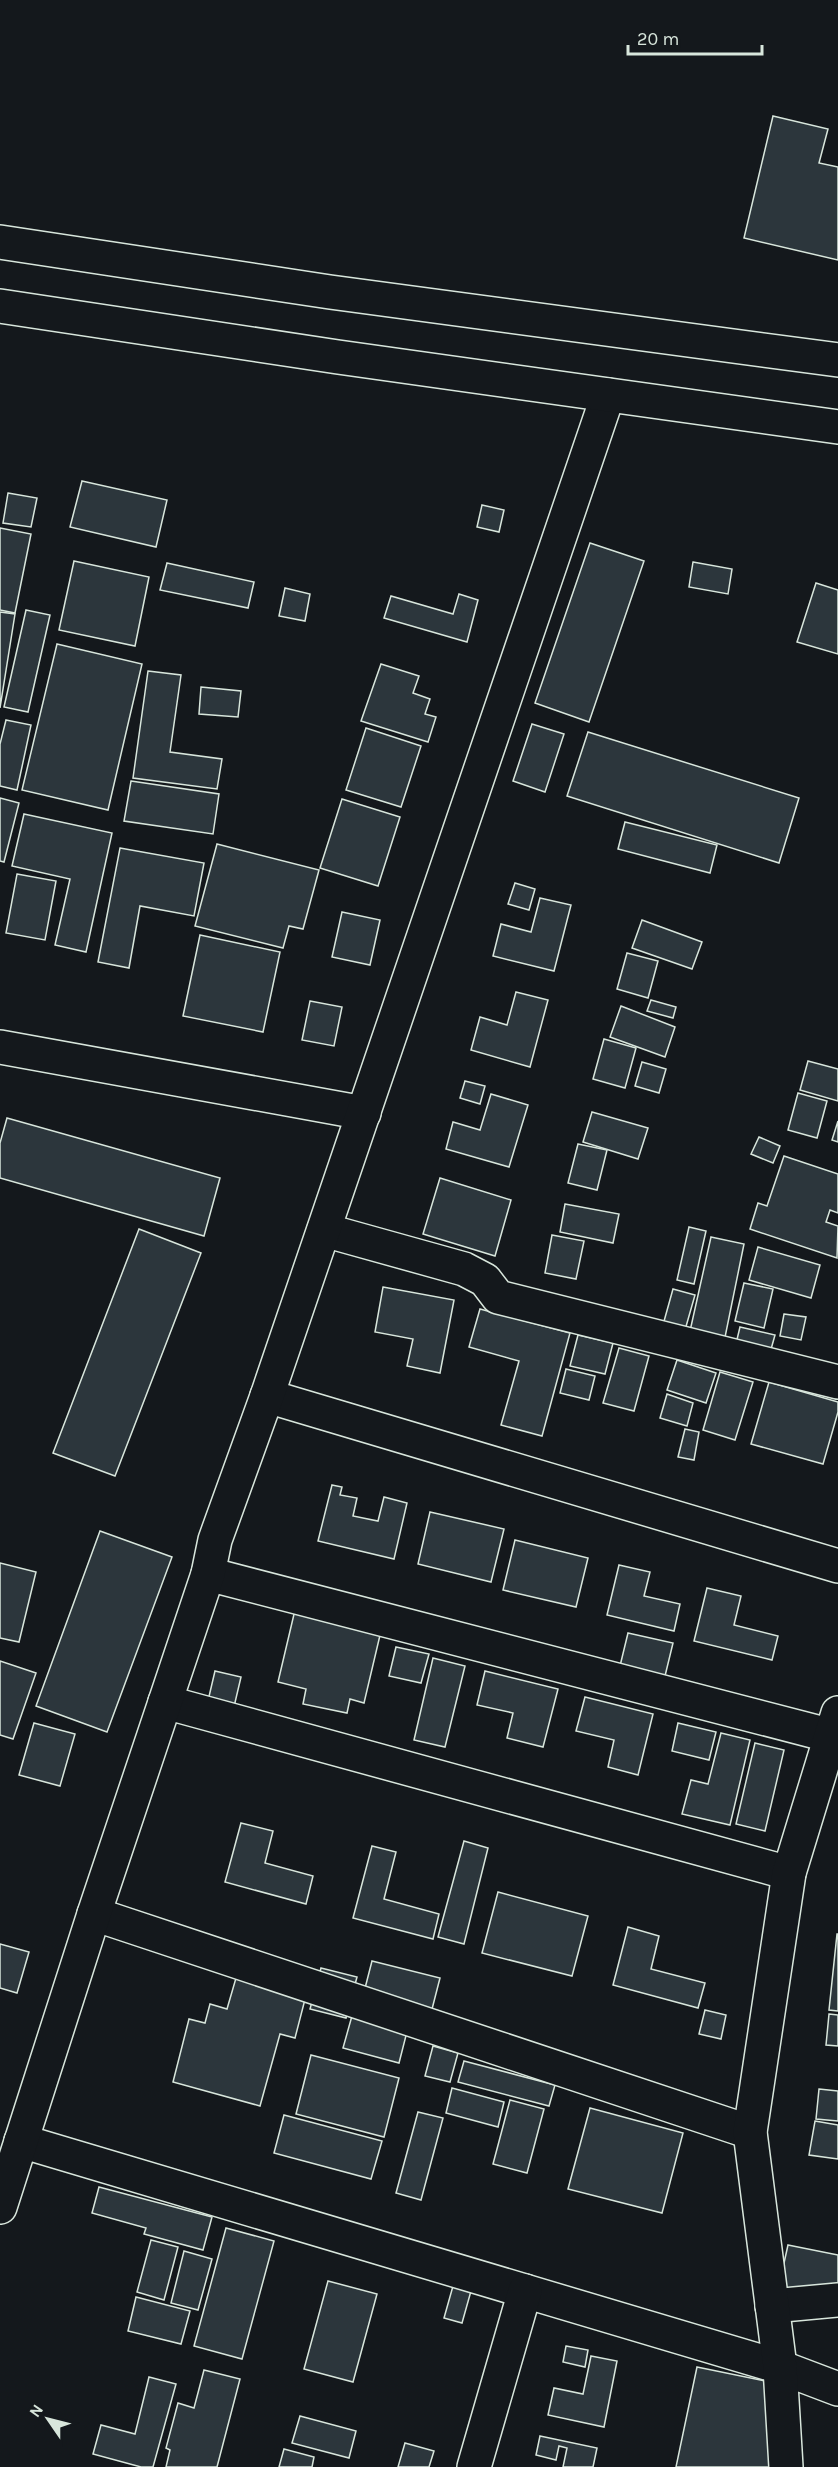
<svg xmlns="http://www.w3.org/2000/svg" width="838" height="2467" font-family="Karla,sans-serif">
<style>
.building{fill:#2c363c;stroke:#d8e6dc;stroke-width:1.5}
.lines{fill:none;stroke-linecap:round;stroke-linejoin:round}
.minor-casing{stroke:#d8e6dc;stroke-width:36}
.trunk-casing{stroke:#d8e6dc;stroke-width:36}
.minor{stroke:#14181c;stroke-width:33}
.trunk{stroke:#14181c;stroke-width:33}
</style>
<rect width="100%" height="100%" fill="#14181c"/>
<g class="building">
<polygon points="773,116 828,129 819,163 838,167 838,260 744,238"/>
<polygon points="82,481 167,500 156,547 70,527"/>
<polygon points="8,493 37,498 31,527 3,523"/>
<polygon points="482,505 504,510 499,532 477,527"/>
<polygon points="0,528 31,534 15,613 0,610"/>
<polygon points="590,543 644,561 589,722 535,703"/>
<polygon points="74,561 149,577 135,646 59,630"/>
<polygon points="693,562 732,569 728,594 689,587"/>
<polygon points="167,563 254,582 248,608 160,590"/>
<polygon points="816,583 838,590 838,654 797,642"/>
<polygon points="285,588 310,594 305,621 279,616"/>
<polygon points="459,594 478,600 467,642 384,618 391,596 453,614"/>
<polygon points="26,610 50,615 28,712 4,707"/>
<polygon points="0,612 15,614 0,708"/>
<polygon points="57,644 142,664 108,810 22,790"/>
<polygon points="381,664 419,676 413,693 430,699 425,714 436,717 428,742 361,721"/>
<polygon points="148,671 181,675 170,752 222,759 217,789 133,778"/>
<polygon points="201,687 241,691 238,717 199,714"/>
<polygon points="6,720 31,725 17,790 0,786 0,744"/>
<polygon points="532,724 564,734 545,792 513,781"/>
<polygon points="366,728 421,746 401,807 346,790"/>
<polygon points="588,732 799,798 779,863 567,796"/>
<polygon points="131,781 219,794 213,834 124,821"/>
<polygon points="0,798 19,803 4,862 0,861"/>
<polygon points="342,799 400,817 378,886 320,868"/>
<polygon points="24,814 112,833 86,952 55,945 70,879 12,866"/>
<polygon points="625,822 717,845 710,873 618,849"/>
<polygon points="217,844 319,870 303,929 289,926 283,948 195,926"/>
<polygon points="120,848 204,863 194,916 140,906 129,968 98,962"/>
<polygon points="17,874 56,881 45,940 6,933"/>
<polygon points="515,883 535,889 529,910 508,904"/>
<polygon points="540,898 571,905 554,971 493,956 501,924 531,932"/>
<polygon points="342,912 380,920 370,965 332,957"/>
<polygon points="642,920 702,942 692,969 632,948"/>
<polygon points="200,935 280,952 263,1032 183,1016"/>
<polygon points="627,953 658,961 648,998 617,989"/>
<polygon points="516,992 548,1000 530,1067 471,1050 480,1017 507,1025"/>
<polygon points="651,1000 676,1007 673,1018 647,1011"/>
<polygon points="310,1001 342,1007 334,1046 302,1040"/>
<polygon points="621,1006 675,1027 665,1057 610,1037"/>
<polygon points="604,1039 636,1048 625,1088 593,1079"/>
<polygon points="808,1061 838,1069 838,1101 800,1090"/>
<polygon points="642,1062 666,1069 659,1093 635,1086"/>
<polygon points="465,1081 485,1086 480,1104 460,1098"/>
<polygon points="798,1093 827,1101 817,1138 788,1130"/>
<polygon points="491,1094 528,1105 509,1167 446,1149 453,1122 480,1130"/>
<polygon points="592,1112 648,1128 638,1159 583,1142"/>
<polygon points="7,1118 220,1178 204,1236 0,1178 0,1143"/>
<polygon points="838,1121 838,1142 832,1140"/>
<polygon points="759,1137 780,1146 773,1163 751,1154"/>
<polygon points="578,1144 607,1150 597,1190 568,1183"/>
<polygon points="784,1156 838,1174 838,1213 830,1210 826,1222 838,1226 837,1258 750,1229 758,1203 767,1206"/>
<polygon points="440,1178 511,1200 495,1256 423,1234"/>
<polygon points="565,1204 619,1214 613,1243 560,1232"/>
<polygon points="689,1227 706,1231 694,1284 677,1280"/>
<polygon points="139,1229 201,1253 115,1476 53,1453"/>
<polygon points="552,1235 584,1241 576,1279 545,1273"/>
<polygon points="711,1237 744,1244 723,1347 688,1340"/>
<polygon points="758,1247 820,1265 811,1298 749,1280"/>
<polygon points="744,1283 773,1289 764,1328 735,1321"/>
<polygon points="383,1287 454,1300 440,1373 407,1366 413,1339 375,1332"/>
<polygon points="673,1289 695,1295 683,1337 661,1332"/>
<polygon points="480,1309 570,1333 542,1436 501,1425 519,1361 469,1347"/>
<polygon points="784,1314 806,1317 801,1340 780,1336"/>
<polygon points="740,1327 775,1335 768,1360 734,1352"/>
<polygon points="578,1335 613,1343 605,1374 570,1366"/>
<polygon points="619,1348 649,1356 634,1411 603,1403"/>
<polygon points="677,1360 716,1373 706,1403 667,1390"/>
<polygon points="566,1369 595,1376 589,1400 560,1393"/>
<polygon points="720,1372 753,1382 735,1440 703,1430"/>
<polygon points="769,1382 838,1402 838,1412 823,1464 751,1444"/>
<polygon points="667,1394 693,1403 687,1426 660,1418"/>
<polygon points="685,1429 699,1432 694,1460 678,1457"/>
<polygon points="332,1485 342,1487 340,1495 357,1498 353,1516 378,1521 384,1497 407,1503 394,1559 318,1541"/>
<polygon points="430,1512 504,1529 491,1582 418,1564"/>
<polygon points="100,1531 172,1557 107,1732 36,1706"/>
<polygon points="515,1540 588,1558 576,1607 503,1590"/>
<polygon points="0,1563 36,1572 19,1642 0,1638"/>
<polygon points="619,1565 650,1572 644,1596 680,1604 674,1631 607,1615"/>
<polygon points="707,1588 741,1596 734,1625 778,1636 772,1660 694,1641"/>
<polygon points="299,1593 385,1614 364,1703 350,1699 347,1713 303,1704 306,1689 278,1682"/>
<polygon points="628,1633 673,1643 665,1676 620,1666"/>
<polygon points="396,1647 429,1654 421,1683 389,1676"/>
<polygon points="433,1658 465,1666 445,1747 414,1740"/>
<polygon points="0,1661 36,1673 13,1739 0,1735"/>
<polygon points="215,1671 241,1677 233,1711 207,1705"/>
<polygon points="485,1671 558,1689 543,1747 507,1738 513,1713 477,1705"/>
<polygon points="585,1697 653,1714 638,1775 608,1767 614,1740 576,1731"/>
<polygon points="34,1723 75,1734 60,1786 19,1775"/>
<polygon points="678,1723 716,1732 709,1760 672,1751"/>
<polygon points="721,1733 750,1740 730,1825 682,1814 691,1780 708,1784"/>
<polygon points="755,1743 784,1750 765,1831 736,1824"/>
<polygon points="241,1823 273,1831 265,1863 313,1876 306,1904 225,1882"/>
<polygon points="464,1841 488,1848 464,1944 438,1937"/>
<polygon points="372,1846 396,1852 384,1899 439,1914 433,1939 353,1918"/>
<polygon points="498,1892 588,1916 572,1976 482,1953"/>
<polygon points="628,1927 659,1936 651,1969 705,1983 698,2008 613,1985"/>
<polygon points="837,1934 838,1934 838,2011 829,2010"/>
<polygon points="0,1944 29,1952 17,1993 0,1988"/>
<polygon points="372,1961 440,1978 431,2013 363,1996"/>
<polygon points="321,1968 357,1977 346,2018 310,2009"/>
<polygon points="236,1978 310,1980 295,2038 280,2034 260,2106 173,2082 189,2019 205,2023 210,2004 227,2009"/>
<polygon points="357,1998 412,2012 399,2063 343,2048"/>
<polygon points="705,2010 726,2015 721,2039 699,2034"/>
<polygon points="829,2014 838,2015 838,2046 826,2045"/>
<polygon points="433,2046 458,2053 450,2082 425,2076"/>
<polygon points="311,2055 399,2078 384,2137 296,2114"/>
<polygon points="464,2061 555,2085 549,2106 458,2082"/>
<polygon points="452,2088 504,2102 498,2127 446,2113"/>
<polygon points="819,2089 838,2091 838,2121 816,2119"/>
<polygon points="510,2100 544,2109 527,2173 493,2164"/>
<polygon points="590,2108 683,2133 662,2213 568,2189"/>
<polygon points="418,2112 443,2118 421,2200 396,2193"/>
<polygon points="284,2115 382,2141 371,2179 274,2153"/>
<polygon points="815,2121 838,2125 838,2159 809,2155"/>
<polygon points="99,2187 212,2217 203,2250 144,2234 146,2228 92,2213"/>
<polygon points="226,2228 274,2241 242,2359 194,2346"/>
<polygon points="151,2240 178,2247 164,2300 137,2292"/>
<polygon points="788,2245 838,2255 838,2302 778,2290"/>
<polygon points="184,2251 212,2259 198,2310 171,2303"/>
<polygon points="328,2281 377,2294 353,2382 304,2369"/>
<polygon points="453,2286 471,2291 462,2323 444,2318"/>
<polygon points="136,2297 190,2311 181,2344 128,2331"/>
<polygon points="566,2346 588,2350 585,2367 563,2362"/>
<polygon points="591,2356 617,2361 604,2427 548,2415 554,2388 583,2394"/>
<polygon points="697,2367 795,2387 778,2467 676,2467"/>
<polygon points="204,2370 240,2379 217,2467 166,2467 170,2450 166,2448 178,2403 194,2408"/>
<polygon points="149,2377 176,2384 153,2467 141,2467 93,2454 101,2425 135,2434"/>
<polygon points="300,2416 356,2431 349,2458 292,2443"/>
<polygon points="540,2436 597,2448 593,2467 563,2467 567,2448 559,2446 556,2460 536,2455"/>
<polygon points="405,2443 434,2451 429,2467 398,2467"/>
<polygon points="284,2449 314,2457 312,2467 279,2467"/>
</g>
<g class="lines">
<defs>
<g id="minor">
<polyline points="0,1047 364,1113"/>
<polyline points="324,1230 464,1269 485,1280 498,1297 838,1382"/>
<polyline points="267,1396 838,1566"/>
<polyline points="208,1574 832,1736"/>
<polyline points="165,1702 789,1873"/>
<polyline points="94,1914 750,2132"/>
<polyline points="21,2141 780,2367 838,2389"/>
<polyline points="0,2207 94,1914 208,1574 215,1540 267,1396 608,395"/>
<polyline points="772,2306 838,2300"/>
<polyline points="474,2467 525,2291"/>
<polyline points="786,2467 780,2367 750,2132 789,1873 838,1713"/>
</g>
<g id="trunk">
<polyline points="0,242 330,292 838,360"/>
<polyline points="0,306 338,357 838,427"/>
</g>
</defs>
<use href="#minor" class="minor-casing"/>
<use href="#trunk" class="trunk-casing"/>
<use href="#minor" class="minor"/>
<use href="#trunk" class="trunk"/>
</g>
<g transform="translate(48 2419) rotate(305)" stroke="#14181c" stroke-width="4.5" paint-order="stroke">
<path d="M0-4.5L10 22L0 15L-10 22Z" fill="#d8e6dc"/>
<text y="-9" font-size="16" font-weight="bold" text-anchor="middle" fill="#d8e6dc">N</text>
</g>
<path d="M628 45v9h134v-9" fill="none" stroke="#d8e6dc" stroke-width="3"/>
<text x="637" y="45" font-size="18" fill="#d8e6dc" stroke="#14181c" stroke-width="4.5" paint-order="stroke">20 m</text>
</svg>
